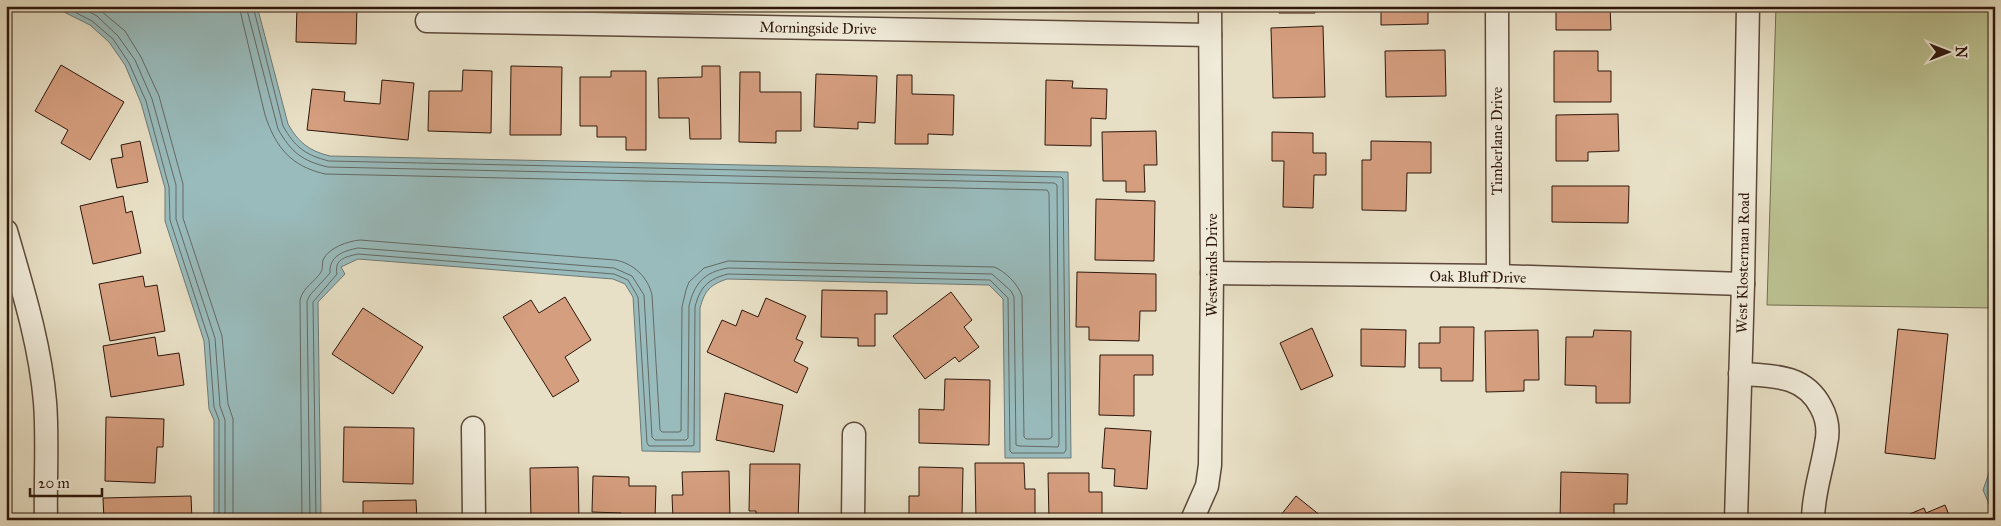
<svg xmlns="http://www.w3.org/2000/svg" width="2001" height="526" font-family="'IM FELL Great Primer',serif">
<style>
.green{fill:#bbc191;stroke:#746c4e}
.water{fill:#99bbbc;stroke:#6e7975}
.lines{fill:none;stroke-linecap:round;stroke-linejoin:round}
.shore{stroke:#646964;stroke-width:1}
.building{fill:#d59e7f;stroke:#2e170b}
.minor-casing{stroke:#5c493a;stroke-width:25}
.minor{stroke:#f0ebda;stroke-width:22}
.labels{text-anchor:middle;stroke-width:4;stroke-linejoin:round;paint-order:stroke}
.street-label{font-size:15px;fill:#2e170b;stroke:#f0ebda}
</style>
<rect width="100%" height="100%" fill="#e8e0c6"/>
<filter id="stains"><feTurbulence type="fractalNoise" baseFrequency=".004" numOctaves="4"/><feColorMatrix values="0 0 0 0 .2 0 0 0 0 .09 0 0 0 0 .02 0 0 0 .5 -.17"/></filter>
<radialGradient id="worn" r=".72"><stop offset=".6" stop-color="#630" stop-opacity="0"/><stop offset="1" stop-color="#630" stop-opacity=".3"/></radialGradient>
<polygon class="green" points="1776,6 1995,6 1995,308 1767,305"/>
<g class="water">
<path d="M46 6H257L288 124C298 142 309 151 330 156L1068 172 1071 458H1005L1003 299 989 285 727 279C710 285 705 290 700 308V452L642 451 633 297 625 284 613 279 358 259 341 267 345 274 318 302 321 520H214V420L209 409 204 341 165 221V188L141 103 125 65 109 42 90 25 64 12Z"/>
<polygon points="1995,456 1995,518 1983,490"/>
</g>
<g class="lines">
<g class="shore">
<polyline points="63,6 92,21 113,39 129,63 146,101 169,187 170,220 209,340 214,407 219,420 219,520"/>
<polyline points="78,6 97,16 118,36 135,60 152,99 176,185 176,219 215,338 220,406 225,420 225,520"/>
<polyline points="94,6 101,11 125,31 141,57 159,96 183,184 183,218 222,336 228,404 233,419 233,520"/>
<path d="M239 6 265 115C276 148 291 166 325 174L1047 190 1049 193 1052 437 1049 439H1026L1024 437 1022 296C1018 284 1005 271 994 267L728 261 704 268 689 282 686 290 682 307 681 431 679 432H662L660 430 652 295C648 277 633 263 615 260L360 240C348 241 328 248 323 260 322 264 323 269 321 272 315 282 303 287 300 300L302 520"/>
<path d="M246 6 278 129C291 152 302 161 328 167L1054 183 1057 185 1059 444 1058 447 1019 446 1016 445 1014 297 1011 291 992 274 728 268C704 272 694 284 689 306L688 438 686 440H655L652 437 644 295 632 276 614 268 358 248C343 251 329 256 330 273L310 295 307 301 310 520"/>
<path d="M253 6 283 126C295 147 305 155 329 161L1061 177 1063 179 1066 450 1064 453H1012L1010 451 1008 298 990 280 728 274C708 279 700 287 695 307L694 445 692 446H649L647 443 638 297 628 280 614 274 358 254C345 257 334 259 337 274L313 302 316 520"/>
</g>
</g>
<g class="building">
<polygon points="297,6 357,6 356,44 296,42"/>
<polygon points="1278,6 1315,6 1315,13 1279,13"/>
<polygon points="1381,6 1428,6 1428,24 1381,25"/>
<polygon points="1556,6 1610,6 1611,30 1556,30"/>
<polygon points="1323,26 1325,97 1273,98 1271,28"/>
<polygon points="1445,50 1446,96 1386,97 1385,51"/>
<polygon points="1554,51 1598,51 1598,71 1611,71 1611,102 1554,102"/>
<polygon points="61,65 124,102 90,160 61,143 68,130 35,111"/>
<polygon points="511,66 562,67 561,135 510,135"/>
<polygon points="702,66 720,66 721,139 690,139 689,118 659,118 658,78 702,77"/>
<polygon points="463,70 492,71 491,133 428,131 429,91 462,91"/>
<polygon points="611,71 646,71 646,150 626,150 626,137 597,137 597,126 580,126 580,77 611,77"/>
<polygon points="740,72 760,72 760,92 801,92 801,131 776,131 776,143 739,142"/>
<polygon points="816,74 877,76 875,123 858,122 858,129 814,127"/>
<polygon points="897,75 912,75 912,94 954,95 953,135 928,134 928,144 895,144"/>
<polygon points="382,80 414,83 408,140 307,130 312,89 345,92 344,101 380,104"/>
<polygon points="1046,80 1073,81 1072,88 1107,89 1106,119 1091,118 1091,146 1045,145"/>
<polygon points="1618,114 1619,151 1588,152 1588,161 1556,161 1556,115"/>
<polygon points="1156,131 1157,165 1144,165 1145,192 1126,192 1126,181 1103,181 1102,132"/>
<polygon points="1272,132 1313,133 1313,153 1326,153 1326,175 1314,175 1313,208 1283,207 1284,161 1272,161"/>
<polygon points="140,141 148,182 117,188 111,159 123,157 121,145"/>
<polygon points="1371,141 1431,142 1431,173 1407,173 1406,211 1362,210 1362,160 1371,160"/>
<polygon points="1552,186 1629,186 1628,223 1552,222"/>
<polygon points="123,196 126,213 132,211 141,253 93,264 80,206"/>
<polygon points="1096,199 1155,201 1154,261 1095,260"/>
<polygon points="1077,272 1156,274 1156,311 1140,311 1139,341 1089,340 1089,327 1076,327"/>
<polygon points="143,276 145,287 157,285 165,331 110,341 99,284"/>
<polygon points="822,290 887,291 887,314 875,314 875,346 858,346 858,338 821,337"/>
<polygon points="951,292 972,320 964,327 979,347 959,362 955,357 925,379 893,336"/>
<polygon points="565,297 591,340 565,357 579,381 553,397 503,317 531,300 539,313"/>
<polygon points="766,298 806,316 796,339 803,342 794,361 808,368 797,393 707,352 722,320 736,326 742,310 758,317"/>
<polygon points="363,308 423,347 393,394 332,354"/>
<polygon points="1440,327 1474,327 1473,381 1441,381 1441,368 1419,368 1419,343 1440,343"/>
<polygon points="1312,328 1333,376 1301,390 1280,343"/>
<polygon points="1361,329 1406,330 1405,367 1361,366"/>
<polygon points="1898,329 1948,334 1935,459 1885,453"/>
<polygon points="1538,330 1539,380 1524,380 1524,391 1486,392 1485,331"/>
<polygon points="1594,330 1631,331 1630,403 1596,403 1596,386 1565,385 1566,337 1593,337"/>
<polygon points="155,337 158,356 179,353 184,385 111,397 103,346"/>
<polygon points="1100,355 1153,355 1153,375 1134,375 1134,416 1099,415"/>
<polygon points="945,379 990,380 989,445 919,443 919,409 944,410"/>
<polygon points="725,393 783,405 774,452 716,440"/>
<polygon points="106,417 164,419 163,447 157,447 155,483 105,481"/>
<polygon points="344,427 414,428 413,484 343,482"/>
<polygon points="1105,428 1151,431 1147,489 1114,486 1115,469 1102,468"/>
<polygon points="975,463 1024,463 1025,489 1035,489 1035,520 976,520"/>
<polygon points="750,464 800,464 798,520 756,520 756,511 749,511"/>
<polygon points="578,467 579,520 531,520 530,468"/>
<polygon points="919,467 963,468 962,518 909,520 909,496 919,496"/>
<polygon points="729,471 730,519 673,520 672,495 683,495 682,472"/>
<polygon points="1561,472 1628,474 1627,504 1614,504 1614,520 1560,520"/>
<polygon points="1048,473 1089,473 1089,492 1102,492 1102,520 1049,520"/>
<polygon points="593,476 629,477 629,486 656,486 655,520 620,520 621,513 592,512"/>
<polygon points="191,496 192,520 104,520 103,498"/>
<polygon points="1296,496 1326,520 1277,520"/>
<polygon points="416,500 417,520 363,520 363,501"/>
<polygon points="1945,505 1951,520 1898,519 1924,508 1926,513"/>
</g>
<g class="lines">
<defs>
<g id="minor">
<polyline points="1497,6 1498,276"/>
<polyline points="427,21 1210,35"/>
<path d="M6 231C22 287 40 343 45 402 48 440 45 481 46 520"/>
<polyline points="1212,273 1498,276 1743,284"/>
<path d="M1740 374C1772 376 1804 374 1821 407 1827 418 1829 431 1826 444 1822 470 1813 493 1813 520"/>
<polyline points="473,428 474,520"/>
<polyline points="853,520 854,434"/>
<polyline points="1192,520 1207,486 1210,465 1212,273 1210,6"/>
<polyline points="1736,520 1743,284 1748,6"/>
</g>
</defs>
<use href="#minor" class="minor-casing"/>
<use href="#minor" class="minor"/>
</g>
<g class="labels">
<g class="street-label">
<text transform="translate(818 28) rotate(1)" y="5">Morningside Drive</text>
<text transform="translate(1497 141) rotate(-90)" y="5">Timberlane Drive</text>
<text transform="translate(1743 263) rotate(-89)" y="5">West Klosterman Road</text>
<text transform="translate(1212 265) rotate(-90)" y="5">Westwinds Drive</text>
<text transform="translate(1478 277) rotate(1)" y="5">Oak Bluff Drive</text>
</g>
</g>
<rect width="2001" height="526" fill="none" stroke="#e8e0c6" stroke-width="25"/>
<rect x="8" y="8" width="1986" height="511" fill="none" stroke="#2e170b" stroke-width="2.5"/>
<rect x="12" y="12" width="1976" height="501" fill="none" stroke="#2e170b"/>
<g transform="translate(1948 52) rotate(90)" stroke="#f0ebda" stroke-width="4" paint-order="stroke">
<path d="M0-4L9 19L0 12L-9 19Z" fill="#2e170b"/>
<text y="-8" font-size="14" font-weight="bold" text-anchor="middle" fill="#2e170b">N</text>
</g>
<path d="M30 488v8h72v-8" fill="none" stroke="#2e170b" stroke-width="2.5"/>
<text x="38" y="488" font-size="15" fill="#2e170b" stroke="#f0ebda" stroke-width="4" paint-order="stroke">20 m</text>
<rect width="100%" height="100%" filter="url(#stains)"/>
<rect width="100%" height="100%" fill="url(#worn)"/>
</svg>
